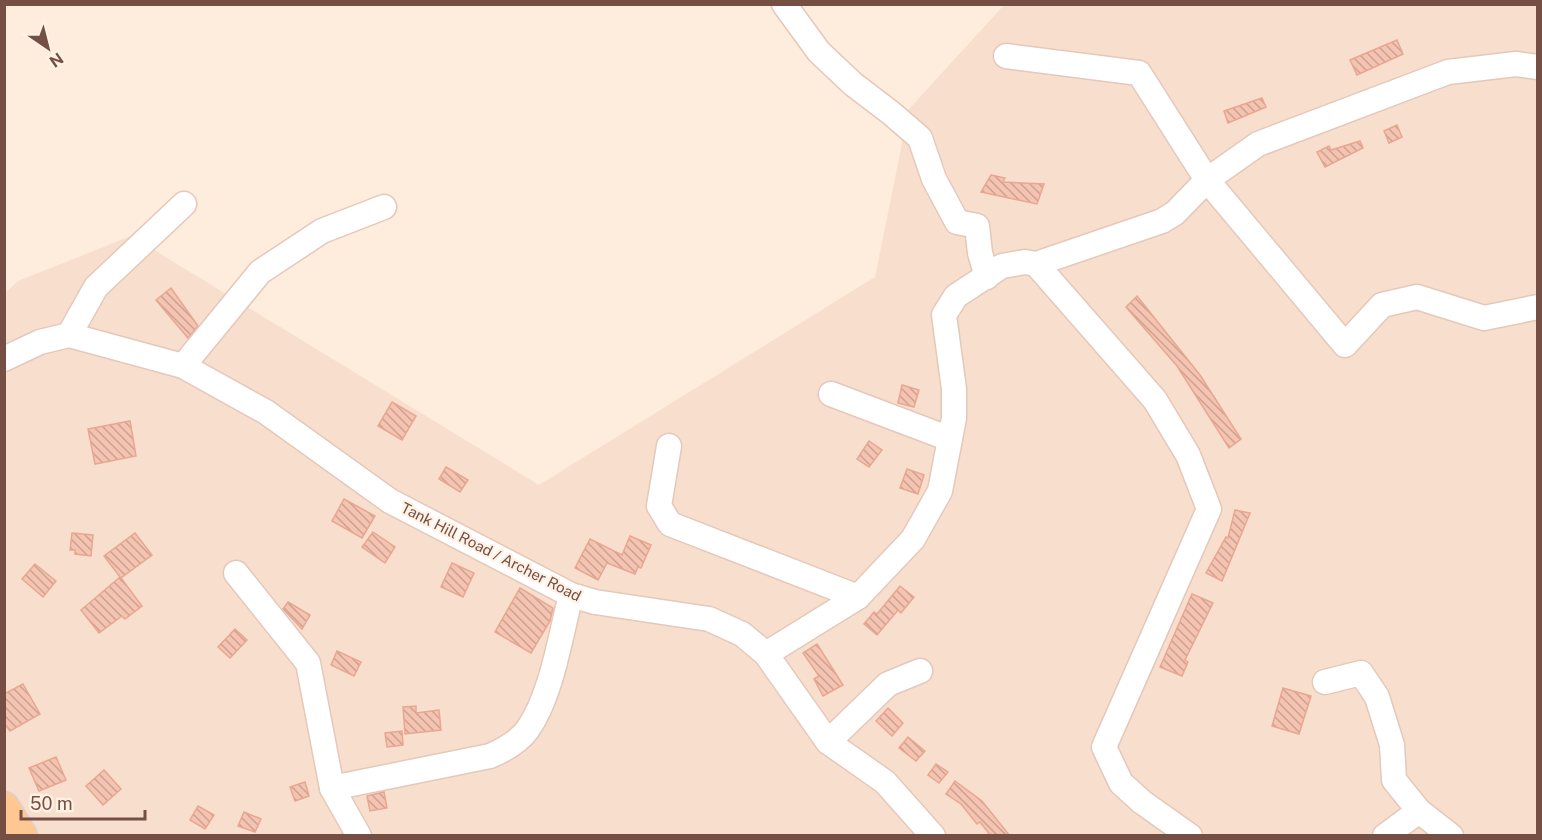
<svg xmlns="http://www.w3.org/2000/svg" width="1542" height="840" font-family="'Public Sans',sans-serif">
<style>
.residential{fill:#f8dfcd}
.building{fill:url(#building-back-hatch);stroke:#e9a691;stroke-width:1.5}
.lines{fill:none;stroke-linecap:round;stroke-linejoin:round}
.minor-casing{stroke:#e4c8bb;stroke-width:27}
.major-casing{stroke:#dbd1ce;stroke-width:33}
.minor{stroke:#fff;stroke-width:24}
.major{stroke:#ffc792;stroke-width:30}
.labels{text-anchor:middle;stroke-width:4.5;stroke-linejoin:round;paint-order:stroke}
.street-label{font-size:15px;fill:#754e44;stroke:#fff1e4}
</style>
<defs>
<pattern id="building-back-hatch" width="6" height="6" patternUnits="userSpaceOnUse" patternTransform="scale(1.5)"><rect width="6" height="6" fill="#f5c3b2"/><path d="M-1 5l2 2M0 0l6 6M5-1l2 2" fill="none" stroke="#cba192"/></pattern>
</defs>
<rect width="100%" height="100%" fill="#feecdc"/>
<polygon class="residential" points="1004,5 1537,5 1537,835 5,836 4,294 18,281 131,236 539,485 875,277 909,109"/>
<g class="building">
<polygon points="1397,40 1403,54 1357,75 1350,60"/>
<polygon points="1262,98 1266,107 1228,123 1224,111"/>
<polygon points="1397,125 1402,137 1389,143 1384,131"/>
<polygon points="1360,141 1363,148 1325,167 1317,152 1329,146 1331,150"/>
<polygon points="991,175 1005,178 1003,182 1044,184 1037,204 981,192"/>
<polygon points="171,288 198,326 188,338 156,300"/>
<polygon points="1137,296 1200,375 1241,439 1229,448 1177,366 1126,307"/>
<polygon points="902,385 919,390 914,407 898,403"/>
<polygon points="392,402 416,416 402,440 378,426"/>
<polygon points="130,421 136,456 95,464 88,429"/>
<polygon points="869,441 882,450 869,467 857,459"/>
<polygon points="446,467 468,480 460,492 439,479"/>
<polygon points="907,469 924,475 918,494 900,488"/>
<polygon points="344,499 375,516 362,538 332,521"/>
<polygon points="1235,510 1250,513 1222,581 1206,573 1226,537 1228,538"/>
<polygon points="373,532 395,547 385,563 362,547"/>
<polygon points="72,533 93,535 91,556 75,554 75,550 70,550"/>
<polygon points="135,533 152,555 121,578 142,606 125,619 122,616 99,633 81,610 120,577 104,556"/>
<polygon points="630,536 651,545 641,568 638,567 635,574 607,563 598,580 575,568 590,539 622,555"/>
<polygon points="452,563 474,573 463,597 441,587"/>
<polygon points="35,564 56,581 43,597 22,579"/>
<polygon points="900,586 914,597 901,613 898,610 877,635 864,624 874,612 877,614"/>
<polygon points="520,588 553,608 550,621 531,653 495,632"/>
<polygon points="1192,594 1213,603 1185,660 1188,662 1182,676 1160,667"/>
<polygon points="288,602 310,615 302,629 283,609"/>
<polygon points="235,629 247,640 230,658 218,647"/>
<polygon points="817,644 843,685 823,696 814,679 819,676 803,653"/>
<polygon points="337,651 361,662 354,676 331,665"/>
<polygon points="23,684 40,714 10,731 4,723 4,694"/>
<polygon points="1283,688 1311,696 1299,734 1272,726"/>
<polygon points="416,706 416,713 439,710 441,730 405,734 403,707"/>
<polygon points="888,708 903,723 892,736 876,721"/>
<polygon points="402,731 403,745 387,747 385,733"/>
<polygon points="908,737 925,751 916,761 899,748"/>
<polygon points="56,757 66,780 39,791 29,768"/>
<polygon points="936,764 948,772 939,783 928,775"/>
<polygon points="104,770 121,789 103,805 86,786"/>
<polygon points="955,781 982,801 1010,836 991,836 980,822 977,824 961,804 946,794"/>
<polygon points="305,782 309,796 295,801 290,787"/>
<polygon points="384,792 387,808 370,811 367,796"/>
<polygon points="198,806 214,815 205,829 190,820"/>
<polygon points="244,812 261,819 255,832 238,826"/>
</g>
<g class="lines">
<defs>
<g id="minor">
<polyline points="784,4 819,52 853,84 891,113 920,138 934,179 957,222 977,226 980,253 987,277"/>
<polyline points="1006,56 1139,73 1207,180 1345,345 1382,305 1417,297 1484,318 1538,307"/>
<polyline points="1036,264 1155,400 1188,455 1209,509 1104,747 1121,783 1142,802 1190,836"/>
<polyline points="69,335 96,287 184,204"/>
<polyline points="4,359 40,342 69,335 183,366 266,412 390,501 571,595 595,602 709,619 742,634 766,654 828,742 885,782 933,836"/>
<polyline points="183,366 260,272 322,231 384,207"/>
<polyline points="831,394 950,439"/>
<polyline points="669,446 659,506 670,524 858,597"/>
<polyline points="236,573 308,663 332,788 359,836"/>
<polyline points="766,654 858,597 913,539 940,491 954,418 954,389 944,315 956,296 1002,266 1025,262 1036,264 1162,221 1175,213 1207,180 1258,144 1448,72 1516,64 1538,67"/>
<polyline points="1325,682 1361,673 1377,697 1392,745 1394,780 1419,811"/>
<polyline points="828,742 888,684 920,671"/>
<path d="M332 788 490 756C504 750 519 742 528 729 552 694 560 637 571 595"/>
<polyline points="1385,836 1419,811 1451,836"/>
</g>
<polyline id="major" points="4,807 22,836"/>
</defs>
<use href="#minor" class="minor-casing"/>
<use href="#major" class="major-casing"/>
<use href="#minor" class="minor"/>
<use href="#major" class="major"/>
</g>
<g class="labels">
<g class="street-label">
<text transform="translate(491 552) rotate(27)" y="5">Tank Hill Road / Archer Road</text>
</g>
</g>
<rect width="1542" height="840" fill="none" stroke="#754e44" stroke-width="12"/>
<g transform="translate(48 48) rotate(145)" stroke="#fff1e4" stroke-width="4.5" paint-order="stroke">
<path d="M0-4.5L10 22L0 15L-10 22Z" fill="#754e44"/>
<text y="-9" font-size="16" font-weight="bold" text-anchor="middle" fill="#754e44">N</text>
</g>
<path d="M21 810v9h124v-9" fill="none" stroke="#754e44" stroke-width="3"/>
<text x="30" y="810" font-size="18" fill="#754e44" stroke="#fff1e4" stroke-width="4.5" paint-order="stroke">50 m</text>
</svg>
